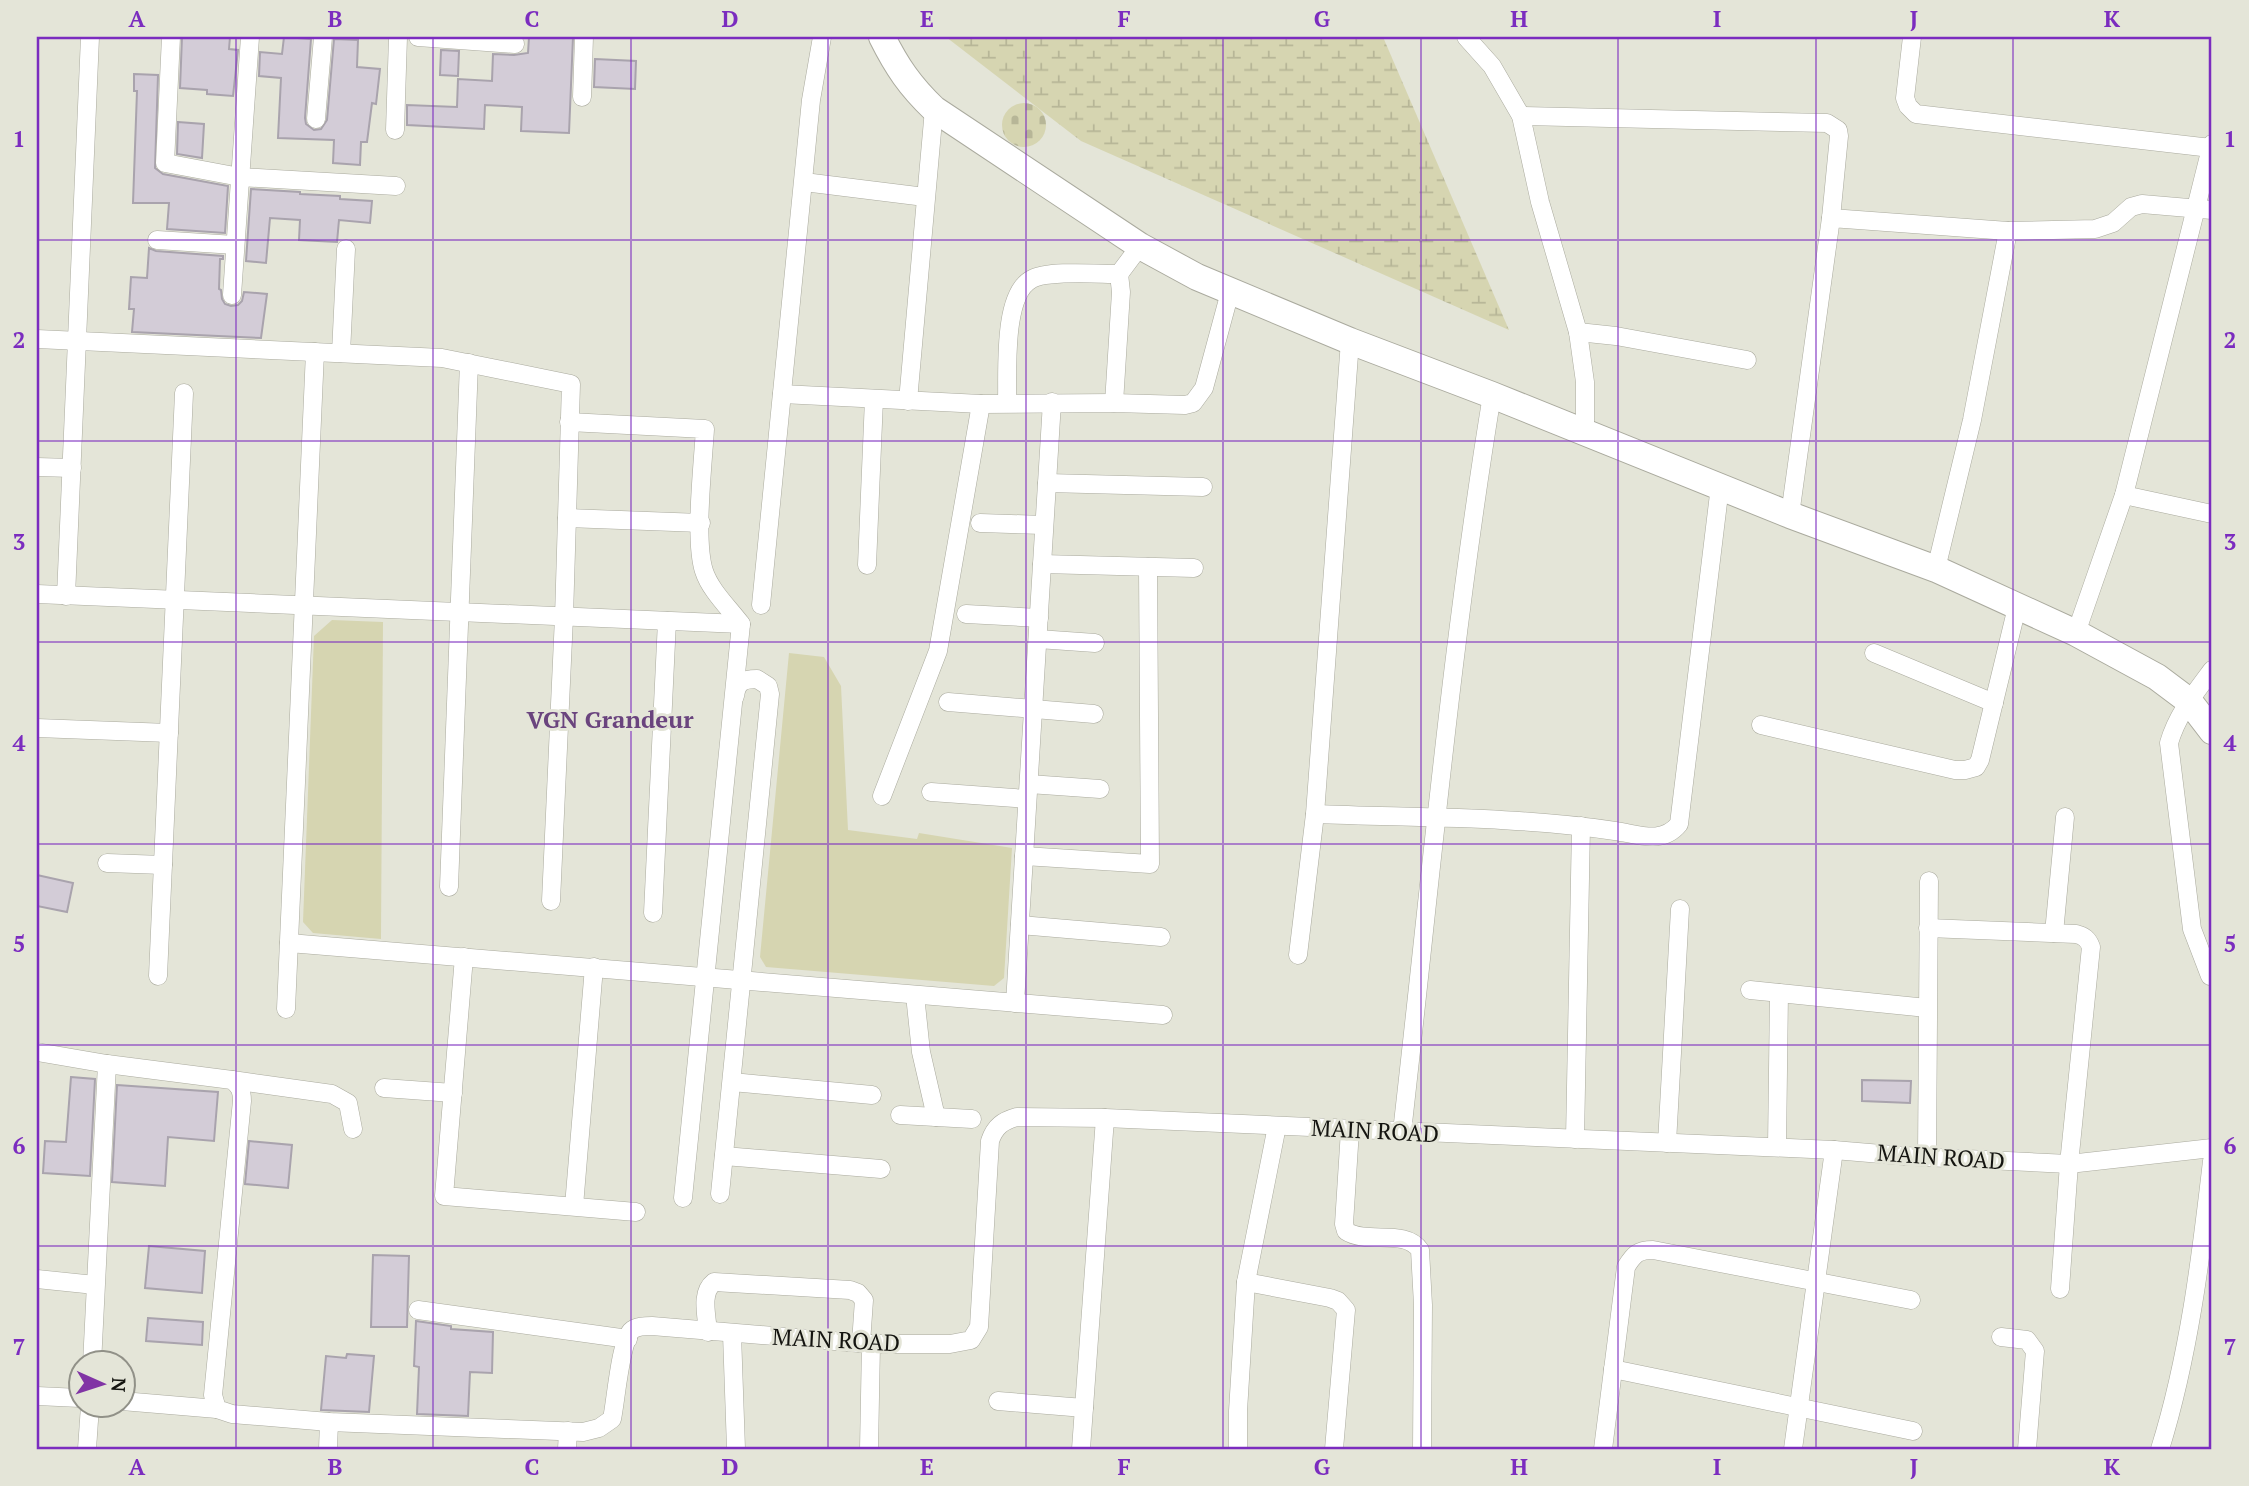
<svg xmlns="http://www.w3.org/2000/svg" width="2249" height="1486" font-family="'PT Serif',serif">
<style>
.green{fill:#d6d5b1}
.wetland{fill:url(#wetland-marsh)}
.cemetery{fill:url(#cemetery-stones)}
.building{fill:#d3ccd7;stroke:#a9a3ad;stroke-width:2}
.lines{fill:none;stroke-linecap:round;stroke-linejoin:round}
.street-casing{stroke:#aaaa9e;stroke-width:19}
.secondary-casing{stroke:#aaaa9e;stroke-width:28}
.street{stroke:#fff;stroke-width:18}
.secondary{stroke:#fff;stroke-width:26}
.grid{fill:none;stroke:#7b2cbf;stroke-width:2;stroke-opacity:0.55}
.labels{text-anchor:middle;stroke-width:6;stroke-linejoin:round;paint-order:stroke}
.street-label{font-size:23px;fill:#141410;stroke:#e4e5d8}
.neighbourhood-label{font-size:24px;font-weight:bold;fill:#6a447e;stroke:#e4e5d8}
.neatline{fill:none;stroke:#7b2cbf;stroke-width:2.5}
.grid-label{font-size:23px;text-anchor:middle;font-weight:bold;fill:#7b2cbf}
</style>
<defs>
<pattern id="wetland-marsh" width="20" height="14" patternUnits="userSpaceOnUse" patternTransform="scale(1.75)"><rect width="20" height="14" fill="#d6d5b1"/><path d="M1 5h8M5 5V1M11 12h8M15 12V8" fill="none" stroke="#b7b697"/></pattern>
<pattern id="cemetery-stones" width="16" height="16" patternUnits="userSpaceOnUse" patternTransform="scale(1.75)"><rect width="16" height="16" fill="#d6d5b1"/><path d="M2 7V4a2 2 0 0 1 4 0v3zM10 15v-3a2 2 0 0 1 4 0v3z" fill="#b7b697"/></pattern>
</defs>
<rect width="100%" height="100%" fill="#e4e5d8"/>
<g class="green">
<polygon points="332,620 383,622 381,939 313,933 303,922 314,636"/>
<polygon points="789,653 824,657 841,686 848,830 917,839 919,833 1012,848 1004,978 994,986 766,967 760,957"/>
</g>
<polygon class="wetland" points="946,37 1383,37 1509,330 1081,141"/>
<circle class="cemetery" cx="1024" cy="125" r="22"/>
<g class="building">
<polygon points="182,37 230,37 229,49 238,50 233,96 207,94 207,90 180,88"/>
<polygon points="284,37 311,39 305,118 306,124 314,130 321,129 327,120 334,39 358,40 357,67 380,69 376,104 372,103 367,142 361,142 360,165 333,163 334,140 278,138 281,78 259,76 260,52 282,54"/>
<polygon points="529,37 573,37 569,133 521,131 522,107 485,105 484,129 407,125 407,105 457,107 458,79 492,81 493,54 514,55 528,53"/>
<polygon points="441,50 459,51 458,76 440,75"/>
<polygon points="595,59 636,61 635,89 594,87"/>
<polygon points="134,74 158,75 155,168 163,174 228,186 225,233 167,229 169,203 133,203 137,91 134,91"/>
<polygon points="178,122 204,124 202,158 177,154"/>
<polygon points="251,189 300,192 300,194 340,196 340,199 372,201 370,223 339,220 337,242 299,240 300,220 270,218 266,263 246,261"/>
<polygon points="149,248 156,251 223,256 223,259 220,259 219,289 221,290 222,299 225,304 231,306 238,305 242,301 244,292 267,294 261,338 132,332 134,309 129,309 131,277 147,278"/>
<polygon points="37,875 73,883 67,912 37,906"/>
<polygon points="71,1077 95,1079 90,1176 43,1173 45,1141 66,1142"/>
<polygon points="1862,1080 1911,1081 1910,1103 1862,1101"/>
<polygon points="117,1085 218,1092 214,1141 168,1137 165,1186 112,1182"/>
<polygon points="249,1141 292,1145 288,1188 245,1184"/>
<polygon points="149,1246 205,1251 202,1293 145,1288"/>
<polygon points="373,1255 409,1256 407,1327 371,1327"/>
<polygon points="148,1318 203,1322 202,1345 146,1341"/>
<polygon points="416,1321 451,1326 451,1329 493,1332 492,1373 470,1372 468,1416 417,1414 419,1367 414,1366"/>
<polygon points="347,1354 374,1356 369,1412 321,1410 326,1356 346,1358"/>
</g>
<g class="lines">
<defs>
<g id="street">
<polyline points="171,37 165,163 240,177 396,186"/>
<polyline points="418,37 515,44"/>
<polyline points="1466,37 1492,66 1521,116 1540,202 1578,332 1585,382 1585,434"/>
<polyline points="1912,37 1905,98 1908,106 1916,114 2211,148"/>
<polyline points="582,97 584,37"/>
<polyline points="1521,116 1827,123 1838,130 1839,136 1831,218"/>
<polyline points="316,119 323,37"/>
<polyline points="395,130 398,37"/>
<polyline points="804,182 925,197"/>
<polyline points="157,240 235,245"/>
<polyline points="232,295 250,37"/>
<polyline points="1578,332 1616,336 1747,360"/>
<polyline points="37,339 442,358 571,384 564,617 551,901"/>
<polyline points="341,353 346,249"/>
<polyline points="782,394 981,404 1114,403 1185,405 1193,403 1204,388 1230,292"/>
<polyline points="908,401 934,109"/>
<path d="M1007 402C1008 373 1002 294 1032 279 1048 270 1098 274 1119 274L1140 246"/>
<polyline points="1114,403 1121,292 1119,274"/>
<path d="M569 422 705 429C703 464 694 540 704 571 710 590 729 608 741 624L683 1198"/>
<polyline points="37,467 72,468"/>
<polyline points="1047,483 1203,487"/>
<polyline points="2124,495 2212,514"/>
<polyline points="1790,515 1831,218 2008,231 2095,229 2113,223 2131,207 2142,204 2212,210"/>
<polyline points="567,518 701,523"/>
<polyline points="980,523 1044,525"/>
<polyline points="1042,564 1194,568"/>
<polyline points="867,565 874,399"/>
<polyline points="1936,569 1972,420 2008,231"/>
<polyline points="37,594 741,624"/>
<polyline points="66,596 90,37"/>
<polyline points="761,605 811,100 822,37"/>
<polyline points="966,614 1039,618"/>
<polyline points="2076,633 2124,495 2212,144"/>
<polyline points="1038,639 1095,643"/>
<polyline points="1874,653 1994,703"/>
<polyline points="948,702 1094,714"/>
<polyline points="1761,725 1955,770 1965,770 1976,767 1980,760 2017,607"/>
<polyline points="37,728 169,733"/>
<polyline points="1029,784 1100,789"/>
<polyline points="931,792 1027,799"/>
<polyline points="882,796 938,651 981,404"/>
<path d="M1315 814C1415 818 1516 816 1615 831 1638 834 1662 845 1679 824L1720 486"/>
<polyline points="1024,856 1150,864 1148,567"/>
<polyline points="107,863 163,865"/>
<polyline points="449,887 469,363"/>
<polyline points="653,913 667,621"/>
<polyline points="1020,925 1161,937"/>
<path d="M1928 928 2076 934C2084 936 2088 939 2091 947L2069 1164 2060 1289"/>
<polyline points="2054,933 2065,817"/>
<polyline points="289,943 1163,1015"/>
<polyline points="1298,955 1315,814 1350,341"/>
<polyline points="464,957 444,1196 636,1212"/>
<polyline points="158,976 184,393"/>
<path d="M2210 976 2192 929 2169 743C2177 715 2195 693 2212 670"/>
<polyline points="1750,990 1927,1008"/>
<polyline points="915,995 921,1052 936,1117"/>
<polyline points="1015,1003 1052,402"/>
<polyline points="286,1009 315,352"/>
<path d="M37 1052 107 1064 232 1080C240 1086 242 1091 242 1101L213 1395 217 1409 232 1414 329 1422 583 1432 599 1428 612 1419C616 1400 620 1344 631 1331 636 1326 646 1326 652 1326L871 1344H950L971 1340 979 1327 990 1141C995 1126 1003 1121 1017 1117L1105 1118 1834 1150 1905 1156 2069 1164 2212 1148"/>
<polyline points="232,1080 332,1094 348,1103 353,1129"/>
<polyline points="732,1082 872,1095"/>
<polyline points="384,1088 453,1093"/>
<polyline points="900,1115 972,1119"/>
<path d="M1350 1130 1344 1224 1346 1231C1367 1245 1405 1228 1420 1250L1423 1305 1422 1449"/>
<path d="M1402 1132C1430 886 1452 639 1492 395"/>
<polyline points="1575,1139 1581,826"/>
<polyline points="1667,1143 1680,909"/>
<polyline points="1777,1147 1779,993"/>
<polyline points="724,1156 881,1169"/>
<polyline points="1927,1157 1929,881"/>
<path d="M720 1194 770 694 768 686 757 679C743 679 737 682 735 696"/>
<polyline points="574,1206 594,967"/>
<polyline points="37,1279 95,1285"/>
<polyline points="1246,1282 1330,1298 1338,1301 1346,1310 1334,1449"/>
<polyline points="418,1310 628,1339"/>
<path d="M708 1332C707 1316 700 1293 714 1282L850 1290 858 1293 864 1300 861 1343"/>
<polyline points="732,1334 736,1449"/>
<polyline points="2001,1337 2027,1340 2035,1351 2027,1449"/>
<polyline points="92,1364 107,1064"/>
<polyline points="1613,1369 1913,1431"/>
<polyline points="37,1396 80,1398"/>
<polyline points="122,1401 217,1409"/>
<polyline points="998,1401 1084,1408"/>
<polyline points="87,1449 90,1406"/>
<polyline points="328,1449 329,1422"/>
<polyline points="567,1449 568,1431"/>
<polyline points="869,1449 871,1344"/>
<polyline points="1081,1449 1105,1118"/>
<polyline points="1238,1449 1238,1411 1246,1282 1277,1126"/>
<path d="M1603 1449 1626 1267C1634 1254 1638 1250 1653 1250L1911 1300"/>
<polyline points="1793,1449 1834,1150"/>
<path d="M2160 1449C2189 1356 2201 1257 2212 1161"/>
</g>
<path id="secondary" d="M882 37C897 67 910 86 934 109L1140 246 1197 277 1350 341 1492 395 1790 515 1936 569 2076 633 2157 677 2189 701 2212 731"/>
</defs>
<use href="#street" class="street-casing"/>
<use href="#secondary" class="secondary-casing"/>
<use href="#street" class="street"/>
<use href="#secondary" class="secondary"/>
</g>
<path class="grid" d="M236 37V1449M433 37V1449M631 37V1449M828 37V1449M1026 37V1449M1223 37V1449M1421 37V1449M1618 37V1449M1816 37V1449M2013 37V1449M37 240H2212M37 441H2212M37 642H2212M37 844H2212M37 1045H2212M37 1246H2212"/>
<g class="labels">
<g class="street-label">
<text transform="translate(1375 1131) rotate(3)" y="8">MAIN ROAD</text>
<text transform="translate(1941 1157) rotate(4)" y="8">MAIN ROAD</text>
<text transform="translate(836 1340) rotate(3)" y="8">MAIN ROAD</text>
</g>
<g class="neighbourhood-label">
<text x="610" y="728">VGN Grandeur</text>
</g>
</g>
<rect width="2249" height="1486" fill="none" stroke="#e4e5d8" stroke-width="77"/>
<g transform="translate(102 1384) rotate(93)"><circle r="33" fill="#e4e5d8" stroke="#919188" stroke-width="2"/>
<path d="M0-5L12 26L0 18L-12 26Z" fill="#8134a5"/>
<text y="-10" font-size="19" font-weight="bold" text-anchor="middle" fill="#141410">N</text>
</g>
<rect x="38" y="38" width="2172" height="1410" class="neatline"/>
<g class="grid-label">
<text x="137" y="27">A</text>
<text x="335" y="27">B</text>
<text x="532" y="27">C</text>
<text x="730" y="27">D</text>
<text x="927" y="27">E</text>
<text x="1124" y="27">F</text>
<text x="1322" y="27">G</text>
<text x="1519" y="27">H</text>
<text x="1717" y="27">I</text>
<text x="1914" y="27">J</text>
<text x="2112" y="27">K</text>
<text x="19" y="147">1</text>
<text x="2230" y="147">1</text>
<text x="19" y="348">2</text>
<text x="2230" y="348">2</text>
<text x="19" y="550">3</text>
<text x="2230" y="550">3</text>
<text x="19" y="751">4</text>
<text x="2230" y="751">4</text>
<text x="19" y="952">5</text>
<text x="2230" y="952">5</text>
<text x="19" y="1154">6</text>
<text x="2230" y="1154">6</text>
<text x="19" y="1355">7</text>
<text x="2230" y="1355">7</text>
<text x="137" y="1475">A</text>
<text x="335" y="1475">B</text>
<text x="532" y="1475">C</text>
<text x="730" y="1475">D</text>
<text x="927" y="1475">E</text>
<text x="1124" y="1475">F</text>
<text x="1322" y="1475">G</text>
<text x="1519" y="1475">H</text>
<text x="1717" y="1475">I</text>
<text x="1914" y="1475">J</text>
<text x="2112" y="1475">K</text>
</g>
</svg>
